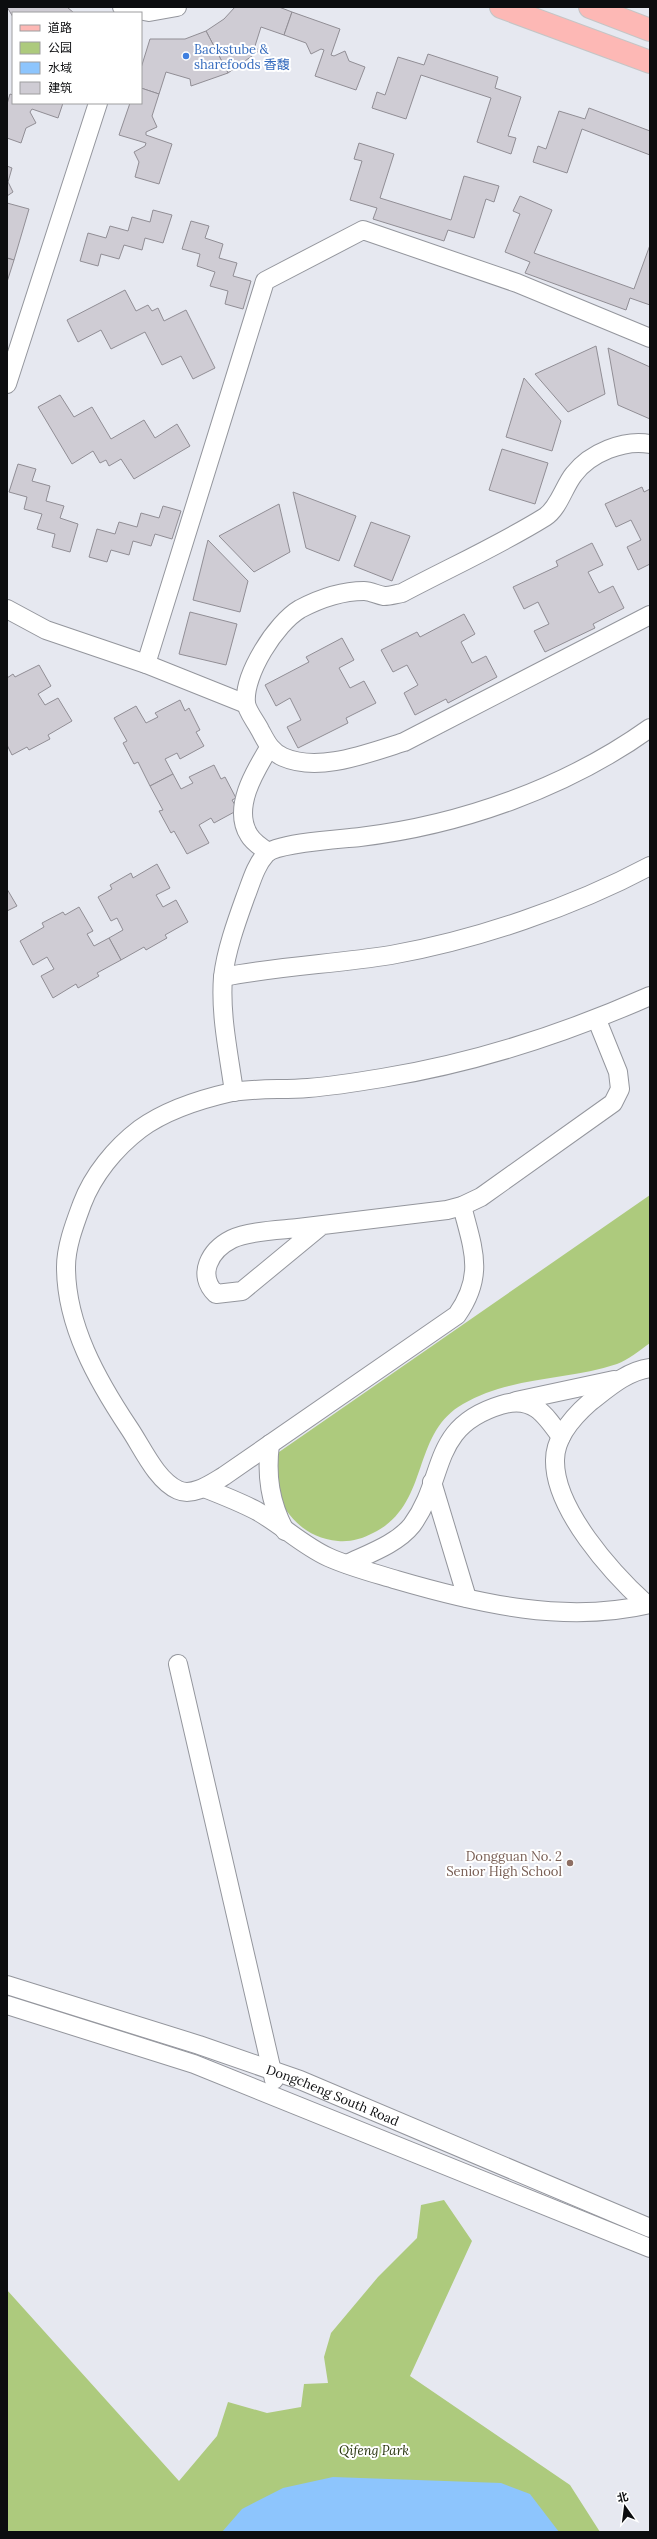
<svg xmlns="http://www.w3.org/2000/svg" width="657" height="2539" font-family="Lora,'Noto Sans SC',serif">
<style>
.green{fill:#adca7d}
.water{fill:#8dc5fd}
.building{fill:#cfccd4;stroke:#918e95}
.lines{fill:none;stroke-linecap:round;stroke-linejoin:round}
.minor-casing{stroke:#94969d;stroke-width:20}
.major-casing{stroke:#c5c5c5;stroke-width:24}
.minor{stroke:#fff;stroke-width:18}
.major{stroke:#fdb8b5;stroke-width:22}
.shop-dot{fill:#3f7fe0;stroke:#fff;stroke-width:1.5}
.education-dot{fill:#8d6e63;stroke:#fff;stroke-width:1.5}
.labels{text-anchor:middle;stroke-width:4;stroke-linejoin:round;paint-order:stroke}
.shop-label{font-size:13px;fill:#366cbe;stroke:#fff;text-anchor:start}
.education-label{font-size:13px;fill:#785e54;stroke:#fff;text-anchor:end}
.street-label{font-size:13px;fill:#0c0d0f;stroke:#fff}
.park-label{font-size:13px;font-style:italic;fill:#28350f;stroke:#fff}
</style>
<rect width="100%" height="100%" fill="#e6e8f0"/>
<g class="green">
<path d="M650 1195V1343C640 1350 628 1360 617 1364 566 1381 511 1376 463 1404 410 1434 431 1505 373 1533 362 1539 350 1542 338 1541 315 1539 299 1528 286 1510 274 1495 275 1469 279 1452Z"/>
<polygon points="444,2200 472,2241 410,2376 570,2485 600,2532 7,2532 7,2290 179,2481 217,2436 228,2402 267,2413 301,2407 304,2384 328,2383 324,2357 331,2333 378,2277 417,2238 421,2205"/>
</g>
<polygon class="water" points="333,2477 501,2483 530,2494 559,2532 222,2532 242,2509 283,2488"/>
<g class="building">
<polygon points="7,7 67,7 74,13 13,13 13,17"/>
<polygon points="235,7 279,7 292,12 284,35 261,27 255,46 259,51 228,73 206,31 224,19"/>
<polygon points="292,12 340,29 331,55 334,56 345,51 349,61 365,67 356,90 315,76 324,50 321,49 311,54 306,43 284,35"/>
<polygon points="206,31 228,73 191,86 190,79 166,72 159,94 141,88 141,68 150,39 185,39"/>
<polygon points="428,54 498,77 495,88 521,97 508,136 516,138 511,154 477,142 491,98 421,75 406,119 372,108 377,92 385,95 398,57 424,65"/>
<polygon points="141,88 159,94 152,116 157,127 146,132 146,135 172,144 159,184 135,177 139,162 134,152 145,146 146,143 119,135 130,103 141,103"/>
<polygon points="10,94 13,95 13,103 63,103 58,118 32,109 30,112 36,123 26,128 21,143 7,138 7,104"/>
<polygon points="589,108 650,131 650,155 582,129 567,173 533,162 538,146 546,149 559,111 585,119"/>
<polygon points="359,143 394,154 380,198 451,220 464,176 499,186 494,202 486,199 474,238 448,230 444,241 373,219 377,208 350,200 362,161 354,159"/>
<polygon points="7,166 12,168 8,182 13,192 7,196"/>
<polygon points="520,196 552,210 534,253 634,289 650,245 650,305 630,298 626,310 525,273 530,262 505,252 520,214 513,211"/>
<polygon points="7,203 29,209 14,260 7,258"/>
<polygon points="153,210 172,215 163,243 145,238 142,250 124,245 119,259 101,254 98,266 80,261 88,233 106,238 110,226 128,231 132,217 150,222"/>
<polygon points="191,221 209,226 205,238 223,244 219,258 237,263 233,276 251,281 243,309 225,304 228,291 210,286 215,272 197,266 200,254 182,249"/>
<polygon points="7,258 14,260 7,282"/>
<polygon points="125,290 136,311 148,305 152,311 158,308 164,321 186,310 215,368 193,379 181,356 162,365 145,332 111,349 101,330 78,342 67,320"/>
<polygon points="596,346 605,394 568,412 535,374"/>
<polygon points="608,348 650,367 650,419 618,405"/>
<polygon points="524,378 561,421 552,451 506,437"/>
<polygon points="60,395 74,417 92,407 111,439 144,420 155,438 177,424 190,446 134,479 121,459 109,466 106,460 100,463 93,451 72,464 38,407"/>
<polygon points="502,449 548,463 535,504 489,490"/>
<polygon points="18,464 36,469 32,481 50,486 46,501 64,506 60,518 78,524 70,552 52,547 55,534 37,529 42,514 24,509 27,497 9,492"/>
<polygon points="642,487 644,492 650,489 650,564 638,570 627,547 641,540 631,520 616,527 605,504"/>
<polygon points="293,492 356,516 339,561 306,548"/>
<polygon points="279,504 290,552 254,572 219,536"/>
<polygon points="163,506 181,511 172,539 155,534 151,546 133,541 129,555 111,550 107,562 89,557 97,529 115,534 119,522 137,527 141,513 159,518"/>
<polygon points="371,522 410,536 392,581 354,566"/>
<polygon points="208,540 248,581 240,612 193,600"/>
<polygon points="592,543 603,565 588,572 599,593 613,586 624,608 593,624 595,628 545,652 534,631 549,624 538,602 524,609 513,587 558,566 556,561"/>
<polygon points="190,612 237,624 226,665 179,654"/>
<polygon points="464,614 475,634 461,642 472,663 486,656 497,677 448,703 446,699 415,715 404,693 418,685 407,665 393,672 381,650 417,632 420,637"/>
<polygon points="342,638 354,660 339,668 350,688 364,681 376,703 346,718 348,723 298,748 287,727 301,720 290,698 276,706 265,685 309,662 306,657"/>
<polygon points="39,665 51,686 38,694 45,705 58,698 72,721 48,735 50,739 29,750 27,747 12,755 7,745 7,678 13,674 15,677"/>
<polygon points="180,700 185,711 189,708 200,730 196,732 204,746 180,759 177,753 165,759 173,774 150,786 138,762 134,764 123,743 127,741 114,718 136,706 146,723 158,717 155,713"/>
<polygon points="214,765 221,779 225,777 236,798 232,800 238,810 214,823 211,818 199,825 209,843 187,854 174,831 171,833 159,811 163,810 150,786 173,774 181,789 193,783 189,777"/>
<polygon points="157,864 170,888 156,895 163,907 176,900 188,922 165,935 167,938 146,950 144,947 121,960 109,938 123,930 117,918 111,921 98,897 112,889 110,885 131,873 133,878"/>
<polygon points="7,889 17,906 7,911"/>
<polygon points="79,907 93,931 87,934 94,946 109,938 121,960 97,973 99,976 78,988 76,984 53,998 41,976 54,969 47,957 33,965 20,941 44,927 42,923 63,912 65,915"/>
</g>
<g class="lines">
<defs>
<g id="minor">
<polyline points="122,7 149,12 177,7"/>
<polyline points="7,384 98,103"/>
<path d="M650 444C624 439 590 453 574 474 564 486 559 508 545 517 500 545 449 568 402 593 396 594 390 596 384 596 377 595 371 591 364 591 342 591 319 599 300 609 276 623 243 675 246 703 247 711 256 722 260 730 266 741 270 751 283 757 319 773 368 753 404 742L650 615"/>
<polyline points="7,609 46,630 146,664 246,704"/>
<polyline points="146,664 265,281 363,230 517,283 650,338"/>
<path d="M268 852C262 848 253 842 249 835 232 808 255 771 269 748"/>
<path d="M223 977C279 966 335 964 391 955 476 940 573 907 650 866"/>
<path d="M234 1092C229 1055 220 1015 223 977 226 951 236 923 245 898 251 883 255 866 266 854 277 843 342 839 360 837 461 825 566 788 650 728"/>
<path d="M462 1206C473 1249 485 1275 457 1315L224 1476C212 1483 193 1497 178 1490 156 1480 142 1447 129 1428 97 1380 66 1325 66 1267 66 1246 75 1223 82 1204 93 1175 115 1148 140 1129 166 1110 201 1099 232 1092 257 1088 283 1090 308 1088 332 1086 358 1082 382 1078 475 1063 564 1034 650 996"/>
<path d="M322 1225 242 1291 216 1294C196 1275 210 1250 232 1239 248 1231 280 1230 298 1228 348 1222 397 1216 447 1210L462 1206 481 1197 613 1103 620 1089 618 1072 597 1020"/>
<polyline points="516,1401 614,1380"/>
<path d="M270 1444C266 1476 270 1502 285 1531"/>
<polyline points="432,1482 467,1598"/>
<path d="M204 1488C222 1495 240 1502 257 1511 282 1525 302 1545 328 1557 350 1567 374 1573 397 1580 479 1604 566 1624 650 1604"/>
<path d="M347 1564C368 1554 397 1544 412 1525 447 1477 429 1427 501 1405 532 1395 545 1414 561 1437"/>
<path d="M646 1604C612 1573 554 1509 555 1460 555 1436 574 1416 590 1402 608 1388 627 1371 650 1368"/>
<polyline points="178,1664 274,2080"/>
<path id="s1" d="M7 1985 199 2045 300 2080 650 2228"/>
<polyline points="7,2005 194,2064 650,2248"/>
</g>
<g id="major">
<polyline points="501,7 650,62"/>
<polyline points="590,7 650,30"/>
</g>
</defs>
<use href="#minor" class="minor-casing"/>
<use href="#major" class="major-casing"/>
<use href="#minor" class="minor"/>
<use href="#major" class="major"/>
</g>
<circle class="shop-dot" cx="186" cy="56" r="4"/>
<circle class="education-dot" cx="570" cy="1863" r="4"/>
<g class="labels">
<g class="shop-label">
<text x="194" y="54">Backstube &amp;<tspan x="194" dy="15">sharefoods 香馥</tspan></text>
</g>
<g class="education-label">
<text x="562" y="1861">Dongguan No. 2<tspan x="562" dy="15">Senior High School</tspan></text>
</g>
<g class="street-label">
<text dy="5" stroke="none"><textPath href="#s1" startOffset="344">Dongcheng South Road</textPath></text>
</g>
<g class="park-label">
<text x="374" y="2455">Qifeng Park</text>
</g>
</g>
<rect width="657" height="2539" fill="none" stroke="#0c0d0f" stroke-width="16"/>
<rect x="12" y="12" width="130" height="92" fill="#ffffff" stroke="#9e9e9f"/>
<rect x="20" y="25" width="20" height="6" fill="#fdb8b5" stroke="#9e9e9f"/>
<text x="48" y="32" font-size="12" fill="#0c0d0f">道路</text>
<rect x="20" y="42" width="20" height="12" fill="#adca7d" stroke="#9e9e9f"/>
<text x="48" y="52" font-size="12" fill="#0c0d0f">公园</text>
<rect x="20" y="62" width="20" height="12" fill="#8dc5fd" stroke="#9e9e9f"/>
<text x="48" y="72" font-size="12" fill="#0c0d0f">水域</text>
<rect x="20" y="82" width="20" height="12" fill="#cfccd4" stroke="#9e9e9f"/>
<text x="48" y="92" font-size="12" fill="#0c0d0f">建筑</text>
<g transform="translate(625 2507) rotate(346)" stroke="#ffffff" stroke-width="3" paint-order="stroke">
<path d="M0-3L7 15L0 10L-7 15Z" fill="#0c0d0f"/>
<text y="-6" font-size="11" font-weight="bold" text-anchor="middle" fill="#0c0d0f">北</text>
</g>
</svg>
